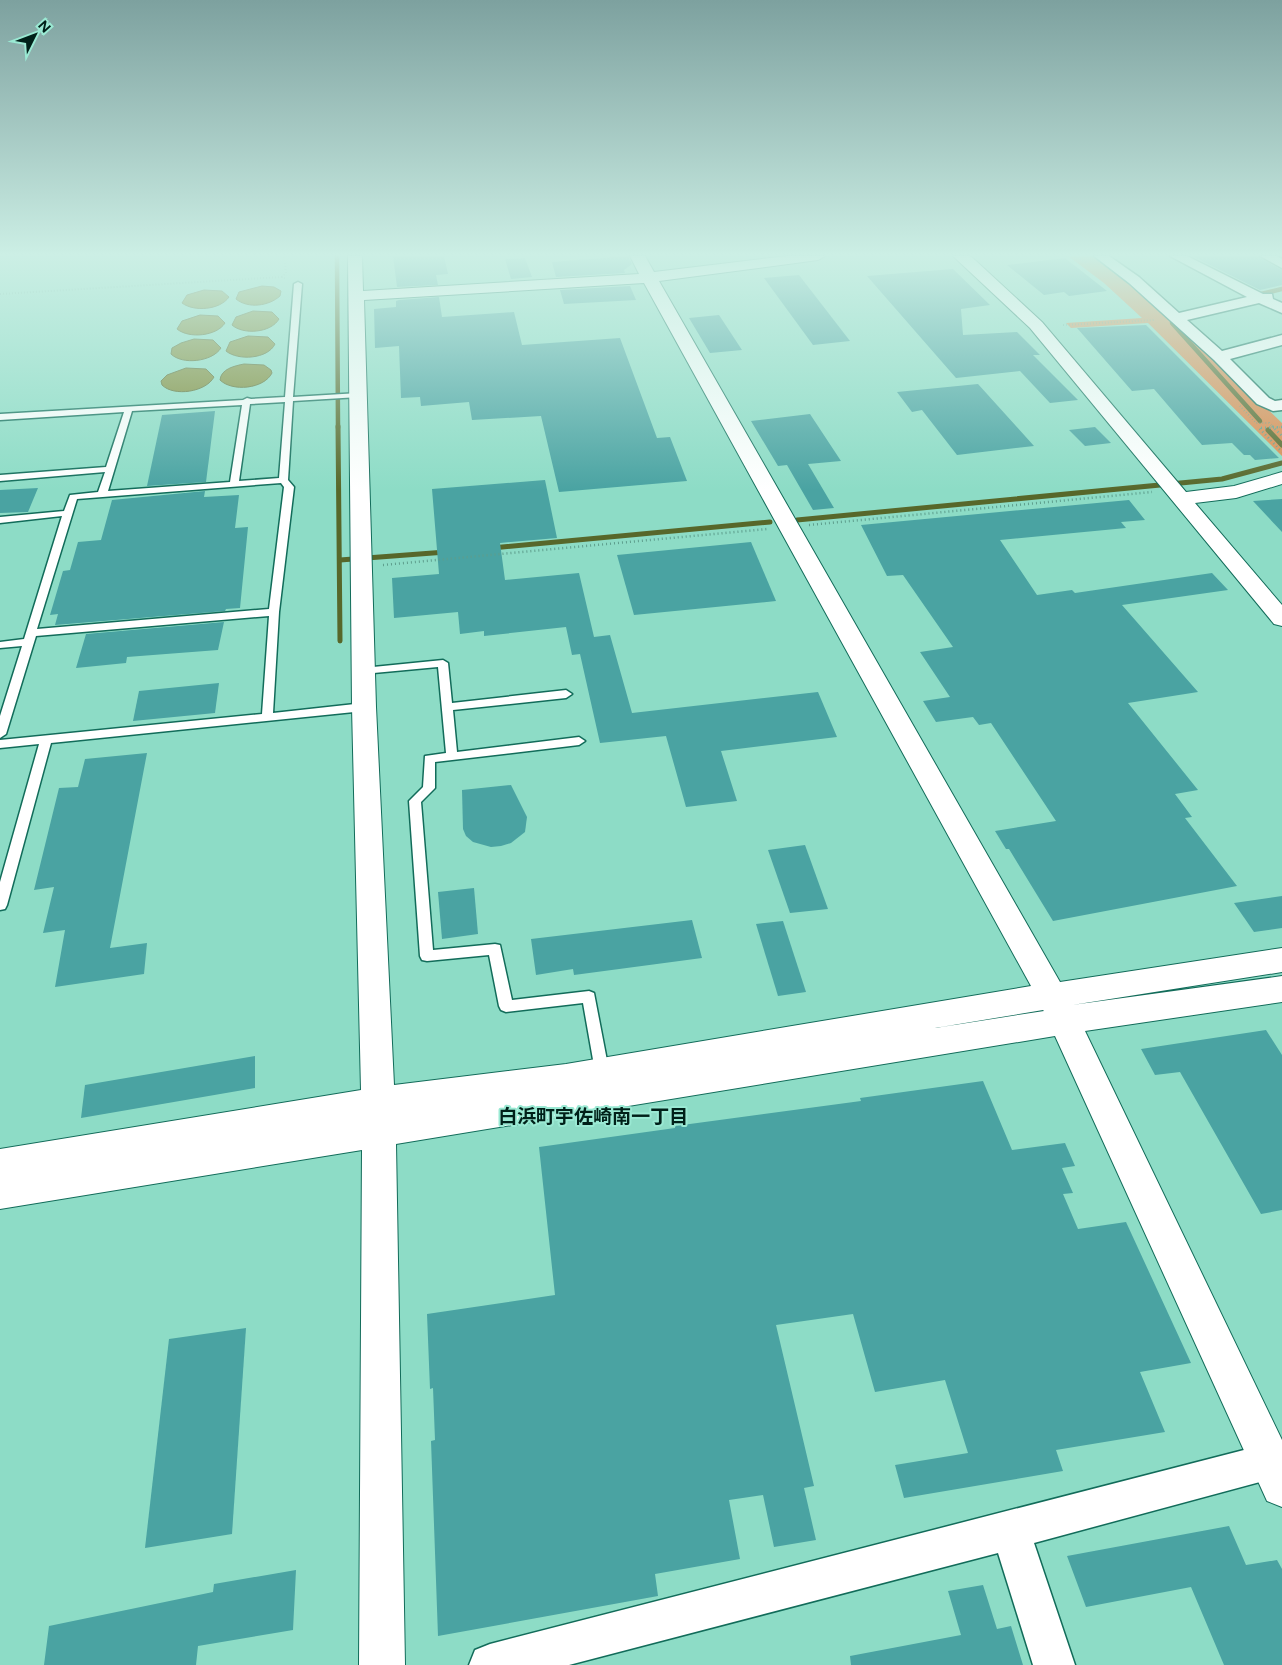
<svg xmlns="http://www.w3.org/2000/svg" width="1282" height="1665" font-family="Figtree,'Noto Sans JP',sans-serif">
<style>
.green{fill:#dd8b4f}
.water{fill:#7c8531;stroke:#57672a}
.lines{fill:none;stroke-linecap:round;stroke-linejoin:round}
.stream-far1{stroke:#57672a;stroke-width:4.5}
.stream{stroke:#57672a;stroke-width:5}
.building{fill:#4aa3a2}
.lane-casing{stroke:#126c5a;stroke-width:3}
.street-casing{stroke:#126c5a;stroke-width:3}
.secondary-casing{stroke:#126c5a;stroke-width:2}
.path-far1{stroke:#5e9e8d;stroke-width:2;stroke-dasharray:0.5 2.5;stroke-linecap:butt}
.path{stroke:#5e9e8d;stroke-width:2.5;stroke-dasharray:1 3;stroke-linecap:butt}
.lane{fill:#fff;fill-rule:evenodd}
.street{fill:#fff;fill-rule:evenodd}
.secondary{fill:#fff;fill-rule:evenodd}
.path-bridge-far1{stroke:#5e9e8d;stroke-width:2;stroke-dasharray:0.5 2.5;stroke-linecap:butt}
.path-bridge{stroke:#5e9e8d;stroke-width:2.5;stroke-dasharray:1 3;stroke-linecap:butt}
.labels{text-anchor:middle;stroke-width:4;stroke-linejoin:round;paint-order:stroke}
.near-neighbourhood-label{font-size:19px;font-weight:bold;fill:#002019;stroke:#9ae9d3}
</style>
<rect width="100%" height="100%" fill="#8ddcc6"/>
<polygon class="green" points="1068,256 1095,256 1130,282 1170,316 1282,423 1282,456 1148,323 1071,328 1066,323 1142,318 1104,283"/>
<g class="water">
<path d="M262 286 274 287 281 291 280 296C269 306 248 309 236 299L239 292Z"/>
<path d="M204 290 222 291 229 297C220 310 194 312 182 303L187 295Z"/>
<path d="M253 311 272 312 279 319C271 333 243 335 232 325L236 317Z"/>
<path d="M200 315 218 316 225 323C217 336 189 339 177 329L182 321Z"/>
<path d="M248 336 268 337 275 344C268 359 238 361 226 351L230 342Z"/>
<path d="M194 339 213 340 221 348C212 362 182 365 171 354L172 348 181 343Z"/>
<path d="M244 364 264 365 271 370 272 373C264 389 232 392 220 380 221 369 234 366 244 364Z"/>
<path d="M186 368 206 369 214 377C206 392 174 397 162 385L161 381 167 375Z"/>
</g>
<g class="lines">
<g class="stream-far1">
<polyline points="337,256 338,428"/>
<polyline points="1253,296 1282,289"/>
<polyline points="1172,323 1260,421"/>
</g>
<g class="stream">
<polyline points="338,426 340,641"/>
<polyline points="1268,430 1282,445"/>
<polyline points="797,520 1222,479 1282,463"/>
<polyline points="492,548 770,522"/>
<polyline points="340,560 446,552"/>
</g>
</g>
<g class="building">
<polygon points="393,256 444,256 448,274 436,275 438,285 397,287"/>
<polygon points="628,256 632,264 624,270 625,273 556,277 552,262"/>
<polygon points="1192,256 1256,256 1282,270 1282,285 1260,290"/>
<polygon points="525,258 532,277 511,279 505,259"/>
<polygon points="1065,258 1107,291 1069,296 1064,292 1044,295 1007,265"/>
<polygon points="953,269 990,305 961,309 963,335 1017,332 1040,355 1033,355 1078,400 1050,403 1020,371 956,378 867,276"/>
<polygon points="799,275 850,341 813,345 764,278"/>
<polygon points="630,286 636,300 564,304 560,290"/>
<polygon points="439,297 442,317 514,312 522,345 620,338 657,438 670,437 687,481 559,492 541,416 472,420 469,402 421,406 420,397 401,398 399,346 375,348 374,309 396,307 396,301 399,300"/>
<polygon points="719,315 742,350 710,353 689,318"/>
<polygon points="1146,325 1279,458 1255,460 1250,455 1244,455 1232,443 1202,445 1154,389 1132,391 1077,328"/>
<polygon points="978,384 1034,446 957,455 922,410 912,412 897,392"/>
<polygon points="215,411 206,482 147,486 162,415"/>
<polygon points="810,414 841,461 808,464 834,508 813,510 787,465 778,466 751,421"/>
<polygon points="1095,427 1111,443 1085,446 1069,430"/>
<polygon points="545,480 557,538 500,543 505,580 579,573 594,637 610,635 632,713 818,692 837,737 721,751 737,801 686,807 666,736 600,743 580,654 572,655 566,627 484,636 484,631 460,634 458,612 394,618 392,578 439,574 432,489"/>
<polygon points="38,488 28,512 0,513 0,490"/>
<polygon points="205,491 204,497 239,495 235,528 248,527 240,608 226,609 225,611 55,625 58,614 50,615 63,571 70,570 78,542 101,540 112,500"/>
<polygon points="1282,499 1282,532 1253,501"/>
<polygon points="1129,500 1145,520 1121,522 1126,528 1000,540 1037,595 1072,590 1075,593 1212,573 1228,590 1122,605 1198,692 1128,703 1198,790 1175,794 1192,817 1185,818 1237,886 1053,921 1009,849 1006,849 995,831 1056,821 991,723 979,725 973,717 936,722 923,701 950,697 920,652 953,647 903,575 887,576 861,525"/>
<polygon points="751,542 776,601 634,615 617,555"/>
<polygon points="224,622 218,650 127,657 126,663 76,668 86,634"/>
<polygon points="219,683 215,713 133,721 139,691"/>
<polygon points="147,753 110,948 147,943 144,974 55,987 65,930 43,933 54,887 34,890 59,788 78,787 85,759"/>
<polygon points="511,785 527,817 525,832 511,843 501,846 491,847 473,842 466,836 463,829 462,790"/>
<polygon points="805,845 828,909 790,913 768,850"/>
<polygon points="474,888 478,934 442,939 438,892"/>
<polygon points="1282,896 1282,928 1254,932 1234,903"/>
<polygon points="692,920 702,958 574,975 573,969 536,975 531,939"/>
<polygon points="783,921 806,992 778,996 756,924"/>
<polygon points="1266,1030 1282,1055 1282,1210 1261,1214 1180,1072 1155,1075 1141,1049"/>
<polygon points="255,1056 255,1088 81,1118 85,1085"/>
<polygon points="983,1081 1012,1150 1065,1143 1075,1166 1062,1168 1073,1193 1063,1194 1078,1229 1126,1222 1191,1363 1140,1372 1165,1432 1056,1450 1063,1471 904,1498 895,1465 968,1453 945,1380 875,1392 853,1314 776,1325 814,1486 804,1488 816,1540 774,1547 763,1495 729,1500 740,1559 655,1574 658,1596 438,1636 431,1441 435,1440 433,1388 430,1389 427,1314 555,1295 539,1147 675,1128 675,1126 861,1101 860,1098"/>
<polygon points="246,1328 232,1534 145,1548 169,1339"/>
<polygon points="1229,1526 1246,1565 1277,1560 1282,1569 1282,1665 1224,1665 1191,1587 1086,1607 1067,1556"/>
<polygon points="296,1570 293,1630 198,1646 196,1665 44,1665 49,1626 213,1592 214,1584"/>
<polygon points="983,1585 997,1629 1011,1626 1023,1665 851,1665 850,1656 961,1635 948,1591"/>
</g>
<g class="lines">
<defs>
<g id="lane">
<path d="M298 282 302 284 293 397 359 393 363 395 359 397 293 401 288 480 294 487 279 612 273 713 364 703 370 707 364 711 51 743 7 905 5 909 0 910V882L39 744 0 748V740L262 714 269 616 36 636 6 734 0 738V716L22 646 0 648V642L24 639 62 516 0 523V517L64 511 70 495 98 492 105 472 0 481V475L106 467 124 412 0 420V414L243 400 247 398 251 399 285 397 294 284ZM285 402 279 478 239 481 250 404ZM242 405 230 482 108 491 132 411ZM281 483 284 487 269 609 37 629 77 499Z"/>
<polygon points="443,660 448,663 452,703 566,690 572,694 566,698 453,710 457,752 579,737 585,741 579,745 435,762 435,788 421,802 433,950 495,944 500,945 512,1000 589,991 594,993 609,1071 607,1076 602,1077 597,1076 595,1071 583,1003 506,1012 501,1010 499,1006 489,955 427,961 422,960 420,956 409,801 423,787 425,756 446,753 438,667 363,674 358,671 363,668"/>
</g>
<g id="street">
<polygon points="1094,256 1109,256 1139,277 1179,313 1247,297 1170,256 1187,256 1263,294 1272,294 1273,299 1282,303 1282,313 1259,303 1187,320 1222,351 1282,335 1282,345 1230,359 1269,398 1275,401 1282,400 1282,410 1273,411 1257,404 1214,360 1129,283"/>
<polygon points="1260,256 1277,256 1282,259 1282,268"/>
<polygon points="1271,1443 1282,1448 1282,1476 1034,1543 1075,1665 1033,1665 998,1553 569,1665 469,1665 475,1650 490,1644"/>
</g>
<g id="secondary">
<path d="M348 256H362L363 291 639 274 630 256H645L654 272 787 256H825L818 260 659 281 1060 982 1282 948V972L1072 1005 1282 976V1002L1085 1031 1282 1440V1507L1267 1501 1055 1036 396 1144 405 1665H359L362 1150 0 1209V1149L361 1090 352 707ZM644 283 1031 986 566 1064 394 1085 376 707 364 300ZM1043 1010 1044 1011 935 1028Z"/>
<polygon points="953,256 970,256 976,261 1042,322 1186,492 1234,486 1282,472 1282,484 1236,498 1195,503 1282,605 1282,626 1274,624 1030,328"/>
</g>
</defs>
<use href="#lane" class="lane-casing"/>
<use href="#street" class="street-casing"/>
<use href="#secondary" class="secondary-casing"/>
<g class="path-far1">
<polyline points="1075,256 1086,262"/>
<polyline points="282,277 286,273 284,256"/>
<polyline points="0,294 282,277 286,279"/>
<polyline points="1063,325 1154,320"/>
<polyline points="1240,406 1256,423 1269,423 1274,428"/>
</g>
<g class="path">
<polyline points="1272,426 1282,436"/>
<polyline points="809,525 1152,492"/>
<polyline points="383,565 767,529"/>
</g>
<use href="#lane" class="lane"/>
<use href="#street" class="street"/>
<use href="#secondary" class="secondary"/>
<polyline class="path-bridge-far1" points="1270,428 1282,427"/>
<polyline class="path-bridge" points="1282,427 1259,428 1282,452"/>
</g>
<linearGradient id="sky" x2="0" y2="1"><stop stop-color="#7da19f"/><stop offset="0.52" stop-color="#ccefe5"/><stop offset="1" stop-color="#ccefe5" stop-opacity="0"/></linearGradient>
<rect width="1282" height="490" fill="url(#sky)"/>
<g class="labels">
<g class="near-neighbourhood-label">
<text x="593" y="1123">白浜町宇佐崎南一丁目</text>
</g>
</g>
<g transform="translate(35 35) rotate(48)" stroke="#9ae9d3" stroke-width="4" paint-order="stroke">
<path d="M0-4L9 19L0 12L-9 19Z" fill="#002019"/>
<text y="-8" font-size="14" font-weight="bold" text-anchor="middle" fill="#002019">N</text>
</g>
</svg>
